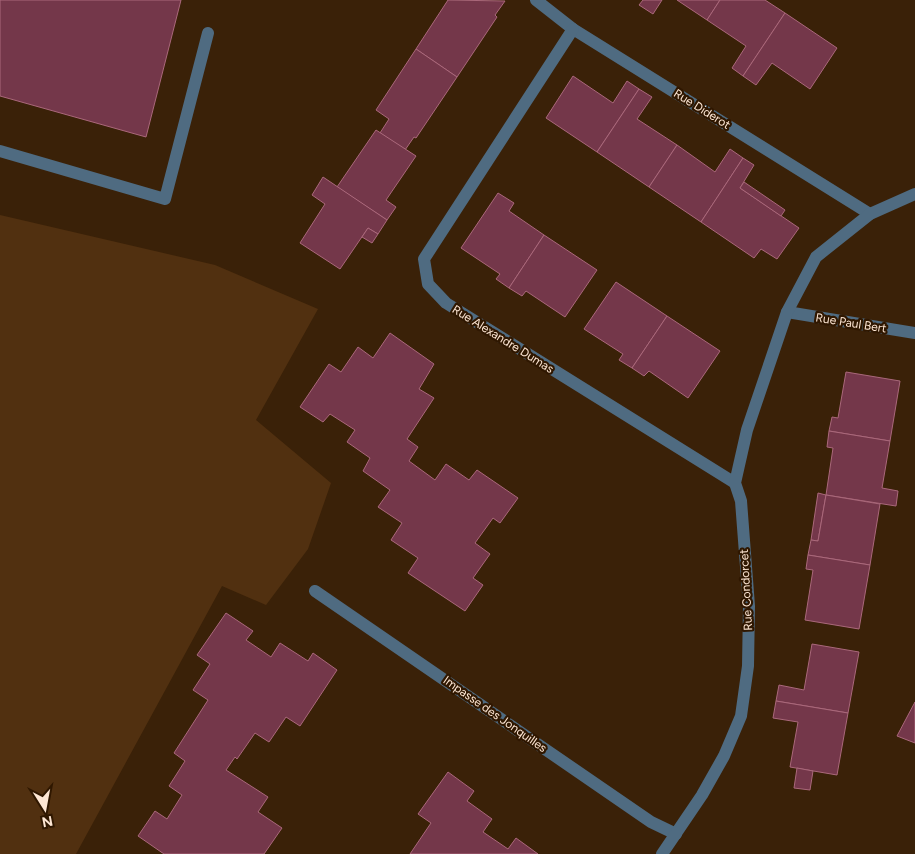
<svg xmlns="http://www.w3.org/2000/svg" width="915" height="854" font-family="Figtree,sans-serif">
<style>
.green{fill:#513010}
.building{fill:#74374a;stroke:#aa687b}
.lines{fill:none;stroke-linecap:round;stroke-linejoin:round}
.service{stroke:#4f6b81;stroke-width:12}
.minor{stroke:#4f6b81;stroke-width:12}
.labels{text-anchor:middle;stroke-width:4.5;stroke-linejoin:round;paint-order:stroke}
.street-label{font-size:12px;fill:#fee7d4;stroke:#2f1700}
</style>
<rect width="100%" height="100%" fill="#3a2108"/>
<polygon class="green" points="0,215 215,265 318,309 256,420 331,483 308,549 266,605 222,586 76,854 0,854"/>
<g class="building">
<polygon points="0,0 181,0 146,137 0,96"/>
<polygon points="448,0 505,1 495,15 497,17 457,77 416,49"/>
<polygon points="643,0 662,0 653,14 639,5"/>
<polygon points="677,0 720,0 707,20"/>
<polygon points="720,0 765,0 785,13 743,76 732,68 746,46 707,20"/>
<polygon points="785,13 837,48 810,89 772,63 756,85 743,76"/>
<polygon points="416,49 457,77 416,138 414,137 405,150 380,133 389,119 376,110"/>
<polygon points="573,76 613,103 627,81 639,89 597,152 546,118"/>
<polygon points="639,89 652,97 637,119 677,145 649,187 597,152"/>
<polygon points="376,130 416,156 386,200 396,207 387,220 337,187"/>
<polygon points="677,145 715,172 730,149 743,158 701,222 649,187"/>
<polygon points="743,158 754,165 740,188 799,228 777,259 761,249 754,258 701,222"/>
<polygon points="323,177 387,220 378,234 368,228 340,269 300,243 325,204 312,195"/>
<polygon points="744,182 785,210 781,216 740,188"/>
<polygon points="498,193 514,203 509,211 544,235 509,288 496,279 500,274 461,248"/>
<polygon points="368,228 378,234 372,243 362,237"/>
<polygon points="544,235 597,270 565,317 526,291 522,296 509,288"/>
<polygon points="616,282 667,316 632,368 619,360 623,354 584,329"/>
<polygon points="667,316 720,351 688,398 649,371 644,376 632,368"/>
<polygon points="390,333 434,364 419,389 434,398 407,439 418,447 409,461 435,480 446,464 469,480 477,470 518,498 500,523 493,518 475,543 490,554 473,578 483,585 465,611 408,573 418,558 391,540 402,523 378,507 390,490 363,471 370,458 347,442 355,430 330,414 323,422 300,407 329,364 341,372 358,347 373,358"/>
<polygon points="846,372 900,381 890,441 829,431 832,417 838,418"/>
<polygon points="829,431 890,441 882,488 898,491 896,506 826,495 833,448 827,447"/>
<polygon points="818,493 826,495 818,541 811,540"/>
<polygon points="826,495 880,504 870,565 808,555 811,540 818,541"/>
<polygon points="808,555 870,565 859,629 805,620 813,570 806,569"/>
<polygon points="226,613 253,631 246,640 271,657 280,643 308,661 313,653 337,670 300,726 286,717 269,742 255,733 237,759 235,757 226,770 268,797 258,812 282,828 264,854 164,854 138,836 155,811 167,819 182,795 169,786 185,761 174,753 208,700 193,690 210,664 197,655"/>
<polygon points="812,644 859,652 848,713 776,701 779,685 804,690"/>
<polygon points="776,701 848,713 837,775 790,767 798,722 773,718"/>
<polygon points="915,702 915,743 897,736"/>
<polygon points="797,768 813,771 810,790 794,788"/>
<polygon points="448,772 474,791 467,801 492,819 483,832 508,849 516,838 538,854 410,854 431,823 418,814"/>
</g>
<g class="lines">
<polyline class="service" points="0,151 165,199 208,33"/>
<g class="minor">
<polyline points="536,0 573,29 870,214"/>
<polyline points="573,29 424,259 428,284 446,303 735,483"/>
<polyline points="787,312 915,333"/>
<polyline points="315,591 651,822 676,834"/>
<polyline points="662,854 702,795 724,756 741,716 748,666 749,606 741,501 735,483 747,430 787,312 816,257 870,214 915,194"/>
</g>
</g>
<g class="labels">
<g class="street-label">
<text transform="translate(702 109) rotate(32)" y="4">Rue Diderot</text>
<text transform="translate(851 323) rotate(9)" y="4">Rue Paul Bert</text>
<text transform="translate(503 339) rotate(32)" y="4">Rue Alexandre Dumas</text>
<text transform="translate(746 590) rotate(-93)" y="4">Rue Condorcet</text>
<text transform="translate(495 714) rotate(35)" y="4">Impasse des Jonquilles</text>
</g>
</g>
<g transform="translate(45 809) rotate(169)" stroke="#2f1700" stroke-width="4" paint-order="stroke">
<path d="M0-4L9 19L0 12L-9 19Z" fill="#fee7d4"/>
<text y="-8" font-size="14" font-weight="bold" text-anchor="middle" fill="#fee7d4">N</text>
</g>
</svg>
